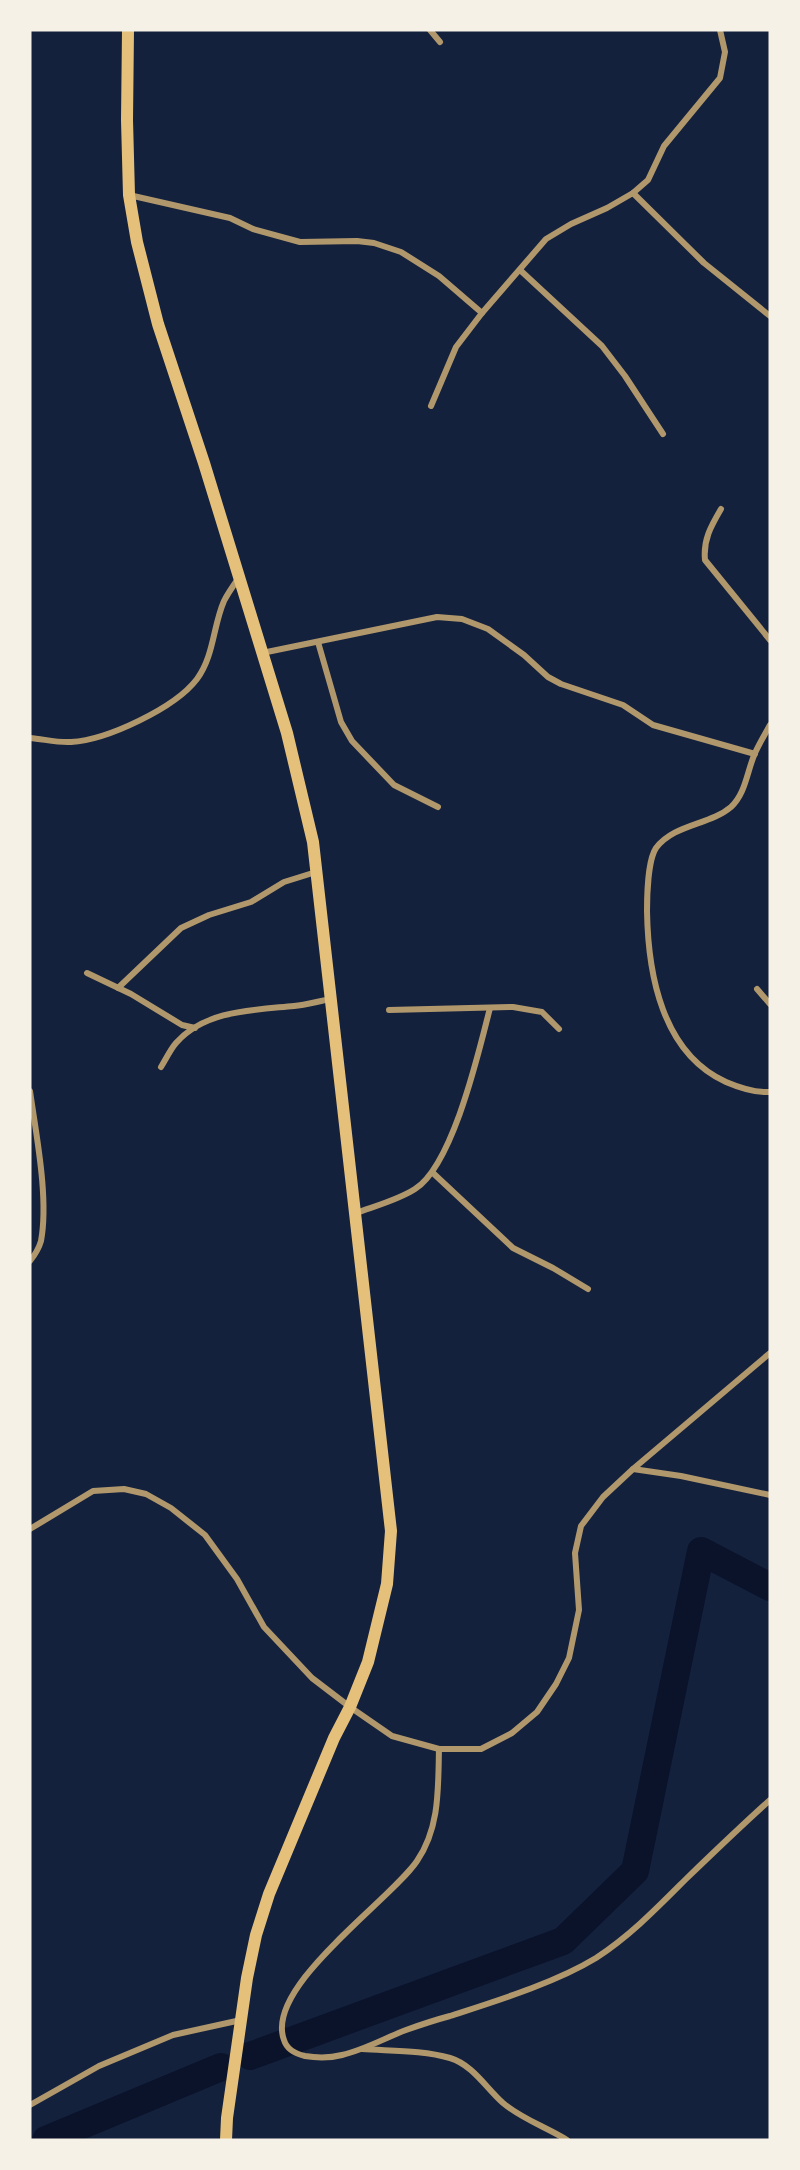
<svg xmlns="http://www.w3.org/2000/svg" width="800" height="2170" font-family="'Zilla Slab',serif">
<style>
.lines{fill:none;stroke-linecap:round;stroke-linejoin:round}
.river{stroke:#0b132b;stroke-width:28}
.minor{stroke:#b1986c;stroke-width:6}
.secondary{stroke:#e5c07b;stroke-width:12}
</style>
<rect width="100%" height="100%" fill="#14213d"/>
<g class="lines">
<g class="river">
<polyline points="250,2056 563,1941 635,1871 701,1551 770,1587"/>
<polyline points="46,2140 221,2067"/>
</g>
<g class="minor">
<polyline points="430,30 440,42"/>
<polyline points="633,193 704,263 770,316"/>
<polyline points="129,195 230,218 253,229 300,242 357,241 374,243 401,252 439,276 482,313"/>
<polyline points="520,270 602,346 625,376 663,434"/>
<polyline points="431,406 456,347 482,313 546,239 571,224 607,208 633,193 648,180 664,146 720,78 725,52 720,30"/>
<path d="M721 509C711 526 703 540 705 560L770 640"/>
<polyline points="318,642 341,722 352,741 394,785 438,807"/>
<polyline points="262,653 437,617 462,619 488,629 524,655 548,677 561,684 623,705 653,725 755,754"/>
<path d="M770 725C765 734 759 744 755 753 747 771 746 793 731 807 710 825 674 824 656 848 648 860 647 896 647 911 648 974 662 1053 726 1082 740 1088 755 1093 770 1092"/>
<path d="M30 738C43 739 58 743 71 742 107 740 175 708 197 679 214 656 213 626 224 601 228 593 234 585 239 577"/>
<polyline points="87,973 131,994 182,1025 195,1028"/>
<polyline points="118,988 181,928 209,915 251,902 284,882 316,872"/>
<polyline points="757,989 770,1004"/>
<polyline points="389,1010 513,1007 542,1012 559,1029"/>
<path d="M161 1067C166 1059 170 1050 176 1043 205 1010 254 1010 294 1006 306 1005 319 1001 331 999"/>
<path d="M30 1091C36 1134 49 1198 41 1241 39 1248 34 1256 30 1261"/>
<polyline points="433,1173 513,1248 553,1268 588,1289"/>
<path d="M356 1213C375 1206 398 1200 415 1189 453 1165 479 1051 490 1008"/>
<polyline points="633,1469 681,1476 770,1495"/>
<polyline points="30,1529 93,1491 124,1489 146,1494 171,1508 205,1535 237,1579 264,1627 312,1678 350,1707 392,1736 439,1749 481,1749 512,1733 537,1712 556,1684 569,1658 579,1610 575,1553 581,1526 603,1497 633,1469 770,1353"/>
<path d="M439 1749C438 1788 440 1827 417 1861 390 1901 264 1987 284 2040 287 2050 296 2054 305 2056 317 2058 330 2058 342 2055 364 2050 385 2038 406 2030 420 2025 435 2020 450 2016 496 2001 555 1983 596 1958 630 1936 657 1908 686 1879 714 1852 741 1826 770 1800"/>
<path d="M362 2049C390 2051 423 2050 450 2058 473 2065 486 2088 503 2103 522 2119 546 2127 567 2140"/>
<polyline points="30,2105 99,2066 173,2035 241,2020"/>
</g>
<polyline class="secondary" points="128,30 127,120 129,195 137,242 158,324 204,463 287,733 313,842 391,1531 387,1584 368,1662 350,1707 334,1738 269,1894 256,1935 247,1978 227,2118 226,2140"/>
</g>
<rect width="800" height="2170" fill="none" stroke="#f6f1e7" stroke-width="63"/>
</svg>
